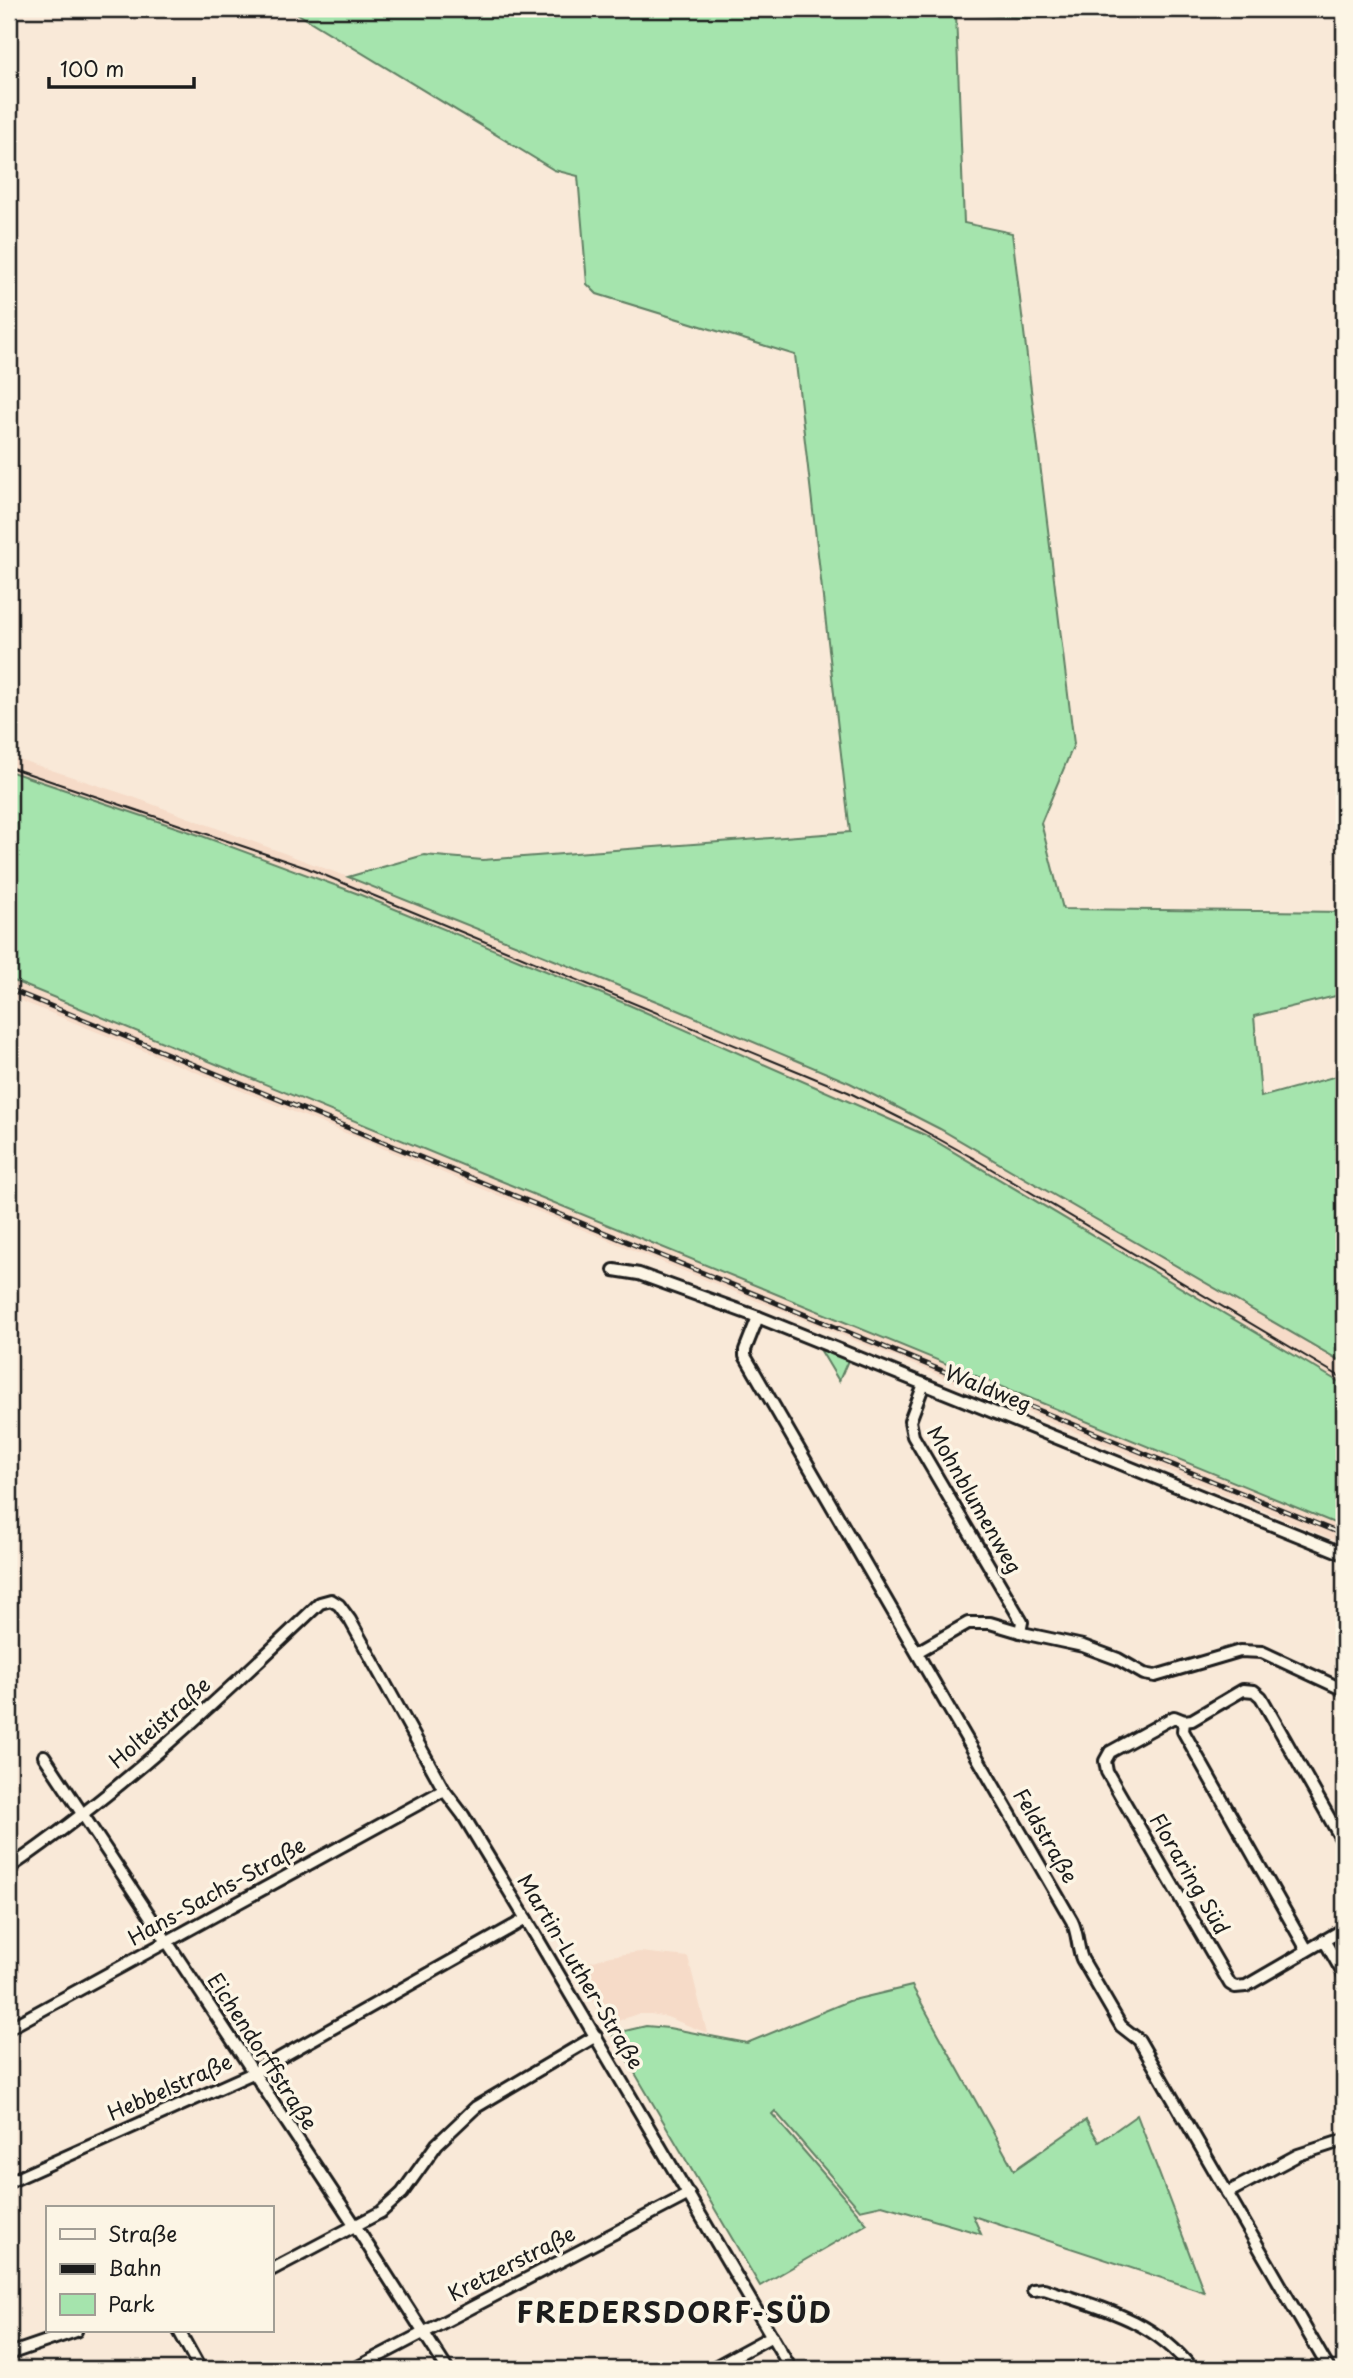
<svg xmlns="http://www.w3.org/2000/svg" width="1353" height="2378" font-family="'Playpen Sans',sans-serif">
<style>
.built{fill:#f6dbc8}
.green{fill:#a5e4ad;stroke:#608064;stroke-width:2}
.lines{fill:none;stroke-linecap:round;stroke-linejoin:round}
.stream{stroke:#5f8799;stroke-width:2.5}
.minor-casing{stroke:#1c1c1c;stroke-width:16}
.minor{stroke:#fcf5e5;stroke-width:10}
.tram{stroke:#1c1c1c;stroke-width:2}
.rail-casing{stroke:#1c1c1c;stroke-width:5}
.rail{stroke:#fcf5e5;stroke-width:2.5;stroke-dasharray:8;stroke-linecap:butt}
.labels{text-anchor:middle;stroke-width:7;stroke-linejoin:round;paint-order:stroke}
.street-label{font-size:21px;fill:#1c1c1c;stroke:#fcf5e5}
.district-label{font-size:28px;font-weight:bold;letter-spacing:2px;fill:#1c1c1c;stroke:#fcf5e5}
</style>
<rect width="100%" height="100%" fill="#f9e9d8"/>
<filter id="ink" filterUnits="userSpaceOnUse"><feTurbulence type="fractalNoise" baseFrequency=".0143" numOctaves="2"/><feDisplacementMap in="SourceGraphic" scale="14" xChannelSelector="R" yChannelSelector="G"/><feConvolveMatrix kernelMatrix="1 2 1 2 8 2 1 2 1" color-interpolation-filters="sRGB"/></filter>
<g filter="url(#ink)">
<g class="built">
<polygon points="9,756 133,797 348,877 671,1007 849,1083 940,1129 1344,1363 1344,1385 925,1135 629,1005 356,893 202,836 9,771"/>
<polygon points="9,979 1344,1527 1344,1544 890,1355 9,996"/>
<polygon points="640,1952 688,1957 707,2033 667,2017 651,2014 637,2014 607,2025 574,1971 590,1962 610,1956"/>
</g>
<g class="green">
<polygon points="290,9 1179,9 1147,13 1026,18 956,13 964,223 1012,233 1074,744 1041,823 1063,909 1344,912 1344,994 1254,1016 1261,1097 1344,1074 1344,1363 940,1129 850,1083 671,1007 348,877 424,855 483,860 850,832 795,355 597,294 587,284 578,176 554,170"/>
<polygon points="9,771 202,836 356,893 629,1005 925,1135 1344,1385 1344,1527 9,979"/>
<polygon points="818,1346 849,1358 839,1381"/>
<polygon points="912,1986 1014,2170 1086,2120 1099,2142 1137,2115 1204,2292 973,2216 981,2234 882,2205 860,2210 775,2111 772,2114 867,2224 760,2286 612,2034 646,2026 669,2028 747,2043 849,2001"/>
</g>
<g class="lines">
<path class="stream" d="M967 9C998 14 1032 13 1064 13 1104 14 1144 17 1183 9"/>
<defs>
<g id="minor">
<polyline points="614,1270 639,1274 758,1317 1344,1554"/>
<path d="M758 1317 745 1350V1356L752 1368 1072 1921C1078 1933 1077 1946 1082 1959L1121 2026 1139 2040 1329 2369"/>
<polyline points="924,1384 910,1421 913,1436 1022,1622 1020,1632"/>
<polyline points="917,1652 968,1623 990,1623 1027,1634 1083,1646 1118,1659 1144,1674 1155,1676 1240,1651 1262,1652 1344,1690"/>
<polyline points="1184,1721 1192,1720 1243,1690 1254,1691 1261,1697 1344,1844"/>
<polyline points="44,1756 356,2227 447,2369"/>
<path d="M9 1868C121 1791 222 1697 320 1603L331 1600 339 1605 350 1620 444 1790 463 1815 526 1919 791 2369"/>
<polyline points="1324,1940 1344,1975"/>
<polyline points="1307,1950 1183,1731 1184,1721 1174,1717 1110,1752 1105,1761 1107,1772 1230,1984 1235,1987 1246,1986 1344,1929"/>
<polyline points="9,2028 444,1790"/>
<polyline points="9,2182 253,2073 526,1919"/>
<polyline points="1227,2193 1298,2155 1344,2140"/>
<polyline points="271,2270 381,2212 402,2193 437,2144 476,2107 596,2036"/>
<path d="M1033 2290 1044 2289C1101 2308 1153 2319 1192 2369"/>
<polyline points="179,2331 200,2369"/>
<polyline points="9,2354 76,2331"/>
<polyline points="354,2369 689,2194"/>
<polyline points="711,2369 772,2336"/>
</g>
</defs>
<use href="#minor" class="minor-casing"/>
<use href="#minor" class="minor"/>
<polyline class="tram" points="9,767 307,868 848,1092 908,1122 973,1158 1344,1379"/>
<defs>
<polyline id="rail" points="9,989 1344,1535"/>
</defs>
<use href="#rail" class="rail-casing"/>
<use href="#rail" class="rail"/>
</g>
</g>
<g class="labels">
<g class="street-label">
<text transform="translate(988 1389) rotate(22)" y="7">Waldweg</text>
<text transform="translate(974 1500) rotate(60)" y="7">Mohnblumenweg</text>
<text transform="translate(160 1723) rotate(-41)" y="7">Holteistraße</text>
<text transform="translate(1045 1836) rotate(60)" y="7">Feldstraße</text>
<text transform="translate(1189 1874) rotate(60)" y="7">Floraring Süd</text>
<text transform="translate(217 1892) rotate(-29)" y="7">Hans-Sachs-Straße</text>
<text transform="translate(580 1972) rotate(59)" y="7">Martin-Luther-Straße</text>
<text transform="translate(262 2052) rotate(57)" y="7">Eichendorffstraße</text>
<text transform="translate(170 2088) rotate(-24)" y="7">Hebbelstraße</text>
<text transform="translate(512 2264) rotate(-27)" y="7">Kretzerstraße</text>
</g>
<g class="district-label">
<text x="675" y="2323">FREDERSDORF-SÜD</text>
</g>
</g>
<rect width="1353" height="2378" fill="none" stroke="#fcf5e5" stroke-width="35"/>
<rect x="18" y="18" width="1318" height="2343" fill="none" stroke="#1c1c1c" stroke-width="2.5" filter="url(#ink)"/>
<rect x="46" y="2206" width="228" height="126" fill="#fcf5e5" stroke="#a29e95" stroke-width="2"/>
<rect x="60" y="2229" width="35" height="10" fill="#fcf5e5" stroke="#a29e95" stroke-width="2"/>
<text x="108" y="2242" font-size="21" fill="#1c1c1c">Straße</text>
<rect x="60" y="2264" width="35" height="10" fill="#1c1c1c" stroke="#a29e95" stroke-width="2"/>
<text x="108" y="2276" font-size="21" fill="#1c1c1c">Bahn</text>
<rect x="60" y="2294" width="35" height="21" fill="#a5e4ad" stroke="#a29e95" stroke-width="2"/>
<text x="108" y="2312" font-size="21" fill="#1c1c1c">Park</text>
<path d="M49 77v10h145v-10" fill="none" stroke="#1c1c1c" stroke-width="3.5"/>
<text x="60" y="77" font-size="21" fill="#1c1c1c" stroke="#fcf5e5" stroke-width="5" paint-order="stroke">100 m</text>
</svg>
